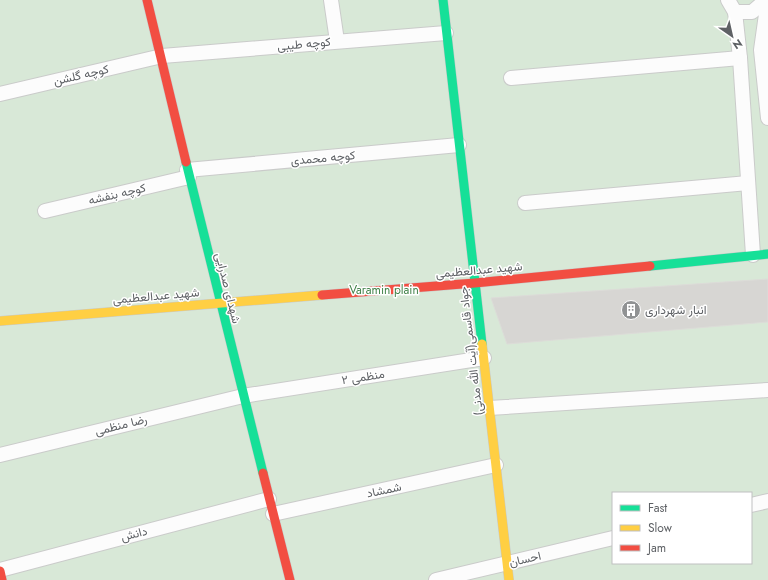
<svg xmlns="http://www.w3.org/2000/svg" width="768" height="580" font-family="Jost,Vazirmatn,sans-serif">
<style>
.green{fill:#d8e8d7;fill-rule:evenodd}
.building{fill:#d7d6d3;stroke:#dcdcd8}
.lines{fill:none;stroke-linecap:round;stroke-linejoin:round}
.street-casing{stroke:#cacbca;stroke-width:16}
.fast-casing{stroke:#c8c9c9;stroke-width:10}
.slow-casing{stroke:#c8c9c9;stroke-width:10}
.jam-casing{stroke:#c8c9c9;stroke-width:10}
.street{stroke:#fcfcfc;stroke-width:14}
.fast{stroke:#16e098;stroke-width:9}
.slow{stroke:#ffcf43;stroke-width:9}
.jam{stroke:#f24e42;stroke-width:9}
.labels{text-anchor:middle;stroke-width:3;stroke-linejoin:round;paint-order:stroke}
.street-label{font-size:12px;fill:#5e6165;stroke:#fff}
.park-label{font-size:12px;fill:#418249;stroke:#fff}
.poi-label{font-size:12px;fill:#5e6165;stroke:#fff;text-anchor:start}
</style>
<rect width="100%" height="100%" fill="#edede9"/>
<path class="green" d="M0 0H768V580H0ZM613 493H751V563H613Z"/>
<polygon class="building" points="768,279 768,322 507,344 491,298"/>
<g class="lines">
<defs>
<g id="street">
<polyline points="331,0 337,41"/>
<polyline points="728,0 735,12 752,12 766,0"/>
<polyline points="768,0 761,50 768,118"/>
<polyline points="735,12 740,58 753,255"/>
<polyline points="511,78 740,58"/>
<polyline points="0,94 162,56 446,33"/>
<polyline points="187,170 459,145"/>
<polyline points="525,203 748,183"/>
<polyline points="45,211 189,177"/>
<polyline points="489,408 768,390"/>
<polyline points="0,455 243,396 484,358"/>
<polyline points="751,505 768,501"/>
<polyline points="273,514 496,465"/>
<polyline points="0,570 269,499"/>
<polyline points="436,580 613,538"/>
</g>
<g id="fast">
<polyline points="443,0 482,344"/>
<polyline points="186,162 263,473"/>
<polyline points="650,266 768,254"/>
</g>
<g id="slow">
<polyline points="0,321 322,295"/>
<polyline points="482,344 509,580"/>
</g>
<g id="jam">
<polyline points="147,0 186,162"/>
<polyline points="322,295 475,283 650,266"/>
<polyline points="263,473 290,580"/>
<polyline points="0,571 2,580"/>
</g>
</defs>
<use href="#street" class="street-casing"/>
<use href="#fast" class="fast-casing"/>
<use href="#slow" class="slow-casing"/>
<use href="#jam" class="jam-casing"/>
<use href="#street" class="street"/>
<use href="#fast" class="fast"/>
<use href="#slow" class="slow"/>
<use href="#jam" class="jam"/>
</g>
<defs>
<symbol id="building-disc" viewBox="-11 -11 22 22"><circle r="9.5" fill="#909293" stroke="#fff"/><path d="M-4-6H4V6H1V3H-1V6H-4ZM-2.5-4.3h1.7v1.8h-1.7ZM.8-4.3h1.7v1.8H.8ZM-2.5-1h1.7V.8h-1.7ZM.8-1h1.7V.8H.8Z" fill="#fff"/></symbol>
</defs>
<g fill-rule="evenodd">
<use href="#building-disc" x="620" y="299" width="22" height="22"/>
</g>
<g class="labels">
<g class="street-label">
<text transform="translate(304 44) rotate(-5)" y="4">کوچه طیبی</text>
<text transform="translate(81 75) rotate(-13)" y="4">کوچه گلشن</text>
<text transform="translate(323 158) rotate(-5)" y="4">کوچه محمدی</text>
<text transform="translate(117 194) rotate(-13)" y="4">کوچه بنفشه</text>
<text transform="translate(479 270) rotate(-5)" y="4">شهید عبدالعظیمی</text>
<text transform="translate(228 288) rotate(76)" y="4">شهدای صدرایی</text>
<text transform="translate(156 296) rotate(-5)" y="4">شهید عبدالعظیمی</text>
<text transform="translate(471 351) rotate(-97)" y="4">جواد قاسمی(آیت الله مدنی)</text>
<text transform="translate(363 377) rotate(-9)" y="4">منظمی ۲</text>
<text transform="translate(121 425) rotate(-14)" y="4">رضا منظمی</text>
<text transform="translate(384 490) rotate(-12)" y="4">شمشاد</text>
<text transform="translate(134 534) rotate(-15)" y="4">دانش</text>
<text transform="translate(525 559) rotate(-13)" y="4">احسان</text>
</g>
<g class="park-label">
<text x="384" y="294">Varamin plain</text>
</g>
<g class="poi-label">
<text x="645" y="314">انبار شهرداری</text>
</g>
</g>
<rect x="612" y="492" width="140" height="72" fill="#ffffff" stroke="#bfc0c1"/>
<rect x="620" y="505" width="20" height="6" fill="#16e098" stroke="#bfc0c1"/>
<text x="648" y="512" font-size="12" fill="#5e6165">Fast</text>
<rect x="620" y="525" width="20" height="6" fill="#ffcf43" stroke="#bfc0c1"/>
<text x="648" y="532" font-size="12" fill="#5e6165">Slow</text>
<rect x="620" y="545" width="20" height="6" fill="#f24e42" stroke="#bfc0c1"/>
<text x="648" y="552" font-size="12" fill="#5e6165">Jam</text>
<g transform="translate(732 36) rotate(146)" stroke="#ffffff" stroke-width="3" paint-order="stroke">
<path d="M0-3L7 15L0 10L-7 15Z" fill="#5e6165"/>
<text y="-6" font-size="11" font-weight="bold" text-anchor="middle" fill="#5e6165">N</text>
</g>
</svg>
